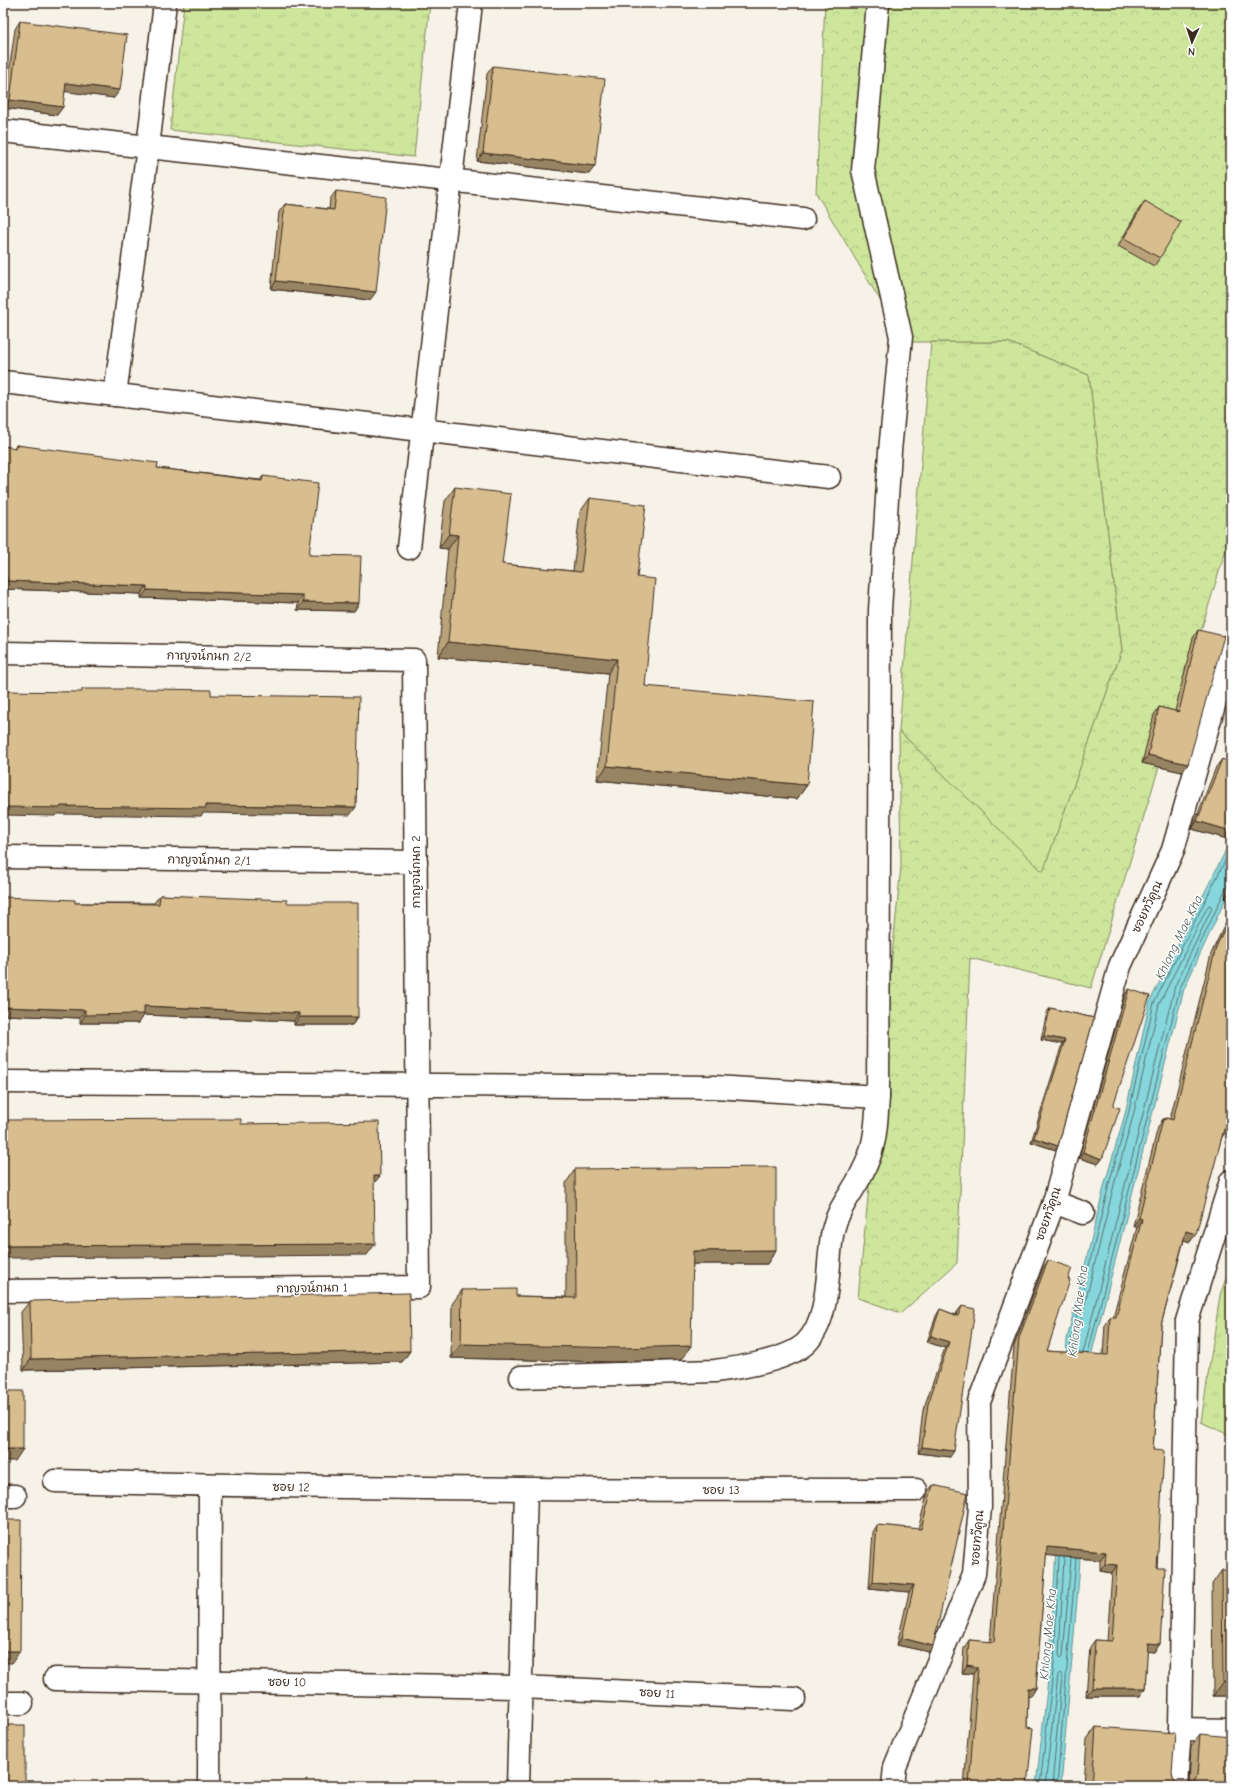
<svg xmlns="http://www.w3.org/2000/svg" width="1234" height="1789" font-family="'Comic Neue','Playpen Sans Thai',sans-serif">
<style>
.grass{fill:url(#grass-tufts);stroke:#84885d}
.forest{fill:url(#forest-crowns);stroke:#84885d}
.water{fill:#85d7dd;stroke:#679291}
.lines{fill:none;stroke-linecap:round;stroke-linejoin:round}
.shore{stroke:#596f6a;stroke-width:1}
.street-casing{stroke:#3b2a1e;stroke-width:25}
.street{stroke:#fff;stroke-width:22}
.wall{fill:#baa37a;stroke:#3b2a1e}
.shaded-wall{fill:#978463;stroke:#3b2a1e}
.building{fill:#d8bd8e;stroke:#3b2a1e}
.labels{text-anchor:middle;stroke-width:3;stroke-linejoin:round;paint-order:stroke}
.street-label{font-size:12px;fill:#3b2a1e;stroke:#fff}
.water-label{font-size:13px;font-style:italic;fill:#515e57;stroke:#fff}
</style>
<defs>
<pattern id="grass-tufts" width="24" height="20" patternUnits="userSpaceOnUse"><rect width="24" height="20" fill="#cde69c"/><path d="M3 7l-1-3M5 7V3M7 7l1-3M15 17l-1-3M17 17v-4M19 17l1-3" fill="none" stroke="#b1c586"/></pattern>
<pattern id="forest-crowns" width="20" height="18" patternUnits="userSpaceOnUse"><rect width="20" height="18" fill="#cde69c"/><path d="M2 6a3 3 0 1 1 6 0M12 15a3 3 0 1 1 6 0" fill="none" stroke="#b1c586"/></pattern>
</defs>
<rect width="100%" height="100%" fill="#f7f2e8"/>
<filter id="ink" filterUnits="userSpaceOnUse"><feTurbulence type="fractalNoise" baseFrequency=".025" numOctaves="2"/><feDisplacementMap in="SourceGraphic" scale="8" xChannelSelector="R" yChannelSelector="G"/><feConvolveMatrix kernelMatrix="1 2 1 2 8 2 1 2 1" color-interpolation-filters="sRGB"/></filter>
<g filter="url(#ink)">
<g class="grass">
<polygon points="184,3 430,3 414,157 170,130"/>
<polygon points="931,342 1008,342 1089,375 1122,650 1043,873 899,731"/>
<polygon points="1231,1264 1231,1436 1201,1422 1220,1295"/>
</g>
<polygon class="forest" points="825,3 1231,3 1231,533 1091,988 970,958 957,1263 901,1313 858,1298 901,866 899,731 1043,872 1122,650 1089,375 1008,342 905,342 816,193"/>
<polygon class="water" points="1231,840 1231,887 1184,989 1089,1364 1079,1577 1061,1786 1036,1786 1050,1662 1067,1339 1105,1183 1125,1114 1150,1001"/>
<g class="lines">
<g class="shore">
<polyline points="1070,1352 1071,1339 1109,1184 1128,1115 1154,1003 1231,849"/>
<polyline points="1075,1352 1076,1340 1114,1185 1133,1116 1159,1004 1208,906 1210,905 1212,908 1175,986 1083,1353"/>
<polyline points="1088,1353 1180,988 1226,888"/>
<polyline points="1064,1558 1059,1656 1061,1658 1063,1656 1071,1558"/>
<polyline points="1040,1786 1054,1663 1059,1557"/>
<polyline points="1045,1786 1058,1675 1060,1673 1062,1675 1052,1786"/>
<polyline points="1057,1786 1076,1559"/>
</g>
<defs>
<g id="street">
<polyline points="3,131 803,219"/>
<polyline points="3,382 829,477"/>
<polyline points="115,395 148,147 165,3"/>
<polyline points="409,548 471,3"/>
<polyline points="3,653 414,660 419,1287 3,1291"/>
<polyline points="3,857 416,862"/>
<polyline points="3,1082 714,1087 878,1097"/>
<polyline points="1054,1202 1083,1213"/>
<path d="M521 1377 715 1371C738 1368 789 1360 806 1343 832 1317 826 1263 833 1230 838 1208 853 1192 862 1173 876 1147 876 1126 878 1097L880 610 890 451 901 337 863 170 878 3"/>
<path d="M55 1481C342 1489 629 1490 916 1490"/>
<polyline points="3,1496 15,1496"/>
<polyline points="55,1679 520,1687 794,1699"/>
<polyline points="3,1703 22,1703"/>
<polyline points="1180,1729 1231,1730"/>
<polyline points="209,1786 210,1486"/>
<polyline points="518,1786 526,1490"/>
<polyline points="893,1786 895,1767 974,1574 980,1507 979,1402 1054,1202 1120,966 1173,850 1231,645"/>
<polyline points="1176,1786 1180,1729 1187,1321 1231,1181"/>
</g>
</defs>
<use href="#street" class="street-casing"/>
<use href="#street" class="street"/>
</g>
<g class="wall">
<polygon points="20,21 114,98 65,91 57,115 4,108 15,29"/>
<polygon points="493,66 589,174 477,161 487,74"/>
<polygon points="336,191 370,300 271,289 279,212 285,204 329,209 330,199"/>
<polygon points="1145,201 1160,258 1154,266 1118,246 1139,209"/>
<polygon points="16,445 157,468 260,480 263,476 309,555 359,603 354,611 297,610 298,603 141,598 141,594 3,589 3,446 14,448"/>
<polygon points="455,487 502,564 573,571 580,512 590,498 637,577 645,686 807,785 797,799 597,780 608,673 438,657 448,549 439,548 445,501"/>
<polygon points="1198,630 1188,764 1182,772 1142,763 1154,715 1159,707 1175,711 1193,638"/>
<polygon points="1222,759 1231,840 1192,829 1216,767"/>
<polygon points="1231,874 1231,901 1225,898"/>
<polygon points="160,895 287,903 358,1017 352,1025 294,1025 294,1021 144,1015 139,1023 80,1023 80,1018 3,1015 3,897 75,903 154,903"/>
<polygon points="1231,911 1231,1116 1222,1137 1190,1242 1184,1240 1161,1325 1153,1450 1157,1568 1160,1644 1154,1652 1147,1651 1145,1688 1140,1696 1086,1696 1090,1647 1095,1640 1107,1641 1112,1573 1100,1571 1100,1560 1046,1555 1036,1688 1031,1696 1028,1696 1027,1727 1027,1786 964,1786 973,1674 962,1673 964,1648 969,1640 990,1642 1014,1346 1043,1268 1048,1260 1068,1279 1047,1351 1103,1355 1105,1324 1110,1317 1113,1317 1137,1227 1133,1226 1158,1127 1163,1119 1164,1119 1166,1118 1170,1119 1211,954"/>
<polygon points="1129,989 1113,1106 1102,1159 1098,1164 1079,1158 1125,995"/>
<polygon points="1050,1008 1094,1018 1058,1146 1056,1150 1031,1142 1062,1044 1041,1040 1047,1012"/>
<polygon points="575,1169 776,1250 767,1264 693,1264 681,1360 612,1362 451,1358 452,1304 462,1290 516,1296 566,1297 566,1183"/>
<polygon points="30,1301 410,1351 402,1362 23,1370 21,1312"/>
<polygon points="962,1306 950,1457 918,1453 923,1410 945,1348 927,1342 936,1316 940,1309 956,1315 957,1312"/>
<polygon points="933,1485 933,1646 929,1652 897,1645 909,1592 869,1588 873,1532 877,1525 918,1529 928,1491"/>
<polygon points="1222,1570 1231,1696 1213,1696 1212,1584"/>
<polygon points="1096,1727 1172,1774 1173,1779 1177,1784 1182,1786 1084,1786 1087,1739"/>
<polygon points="1200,1734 1231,1786 1189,1785 1191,1746"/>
</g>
<g class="shaded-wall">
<polygon points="66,83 120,90 114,98 61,91"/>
<polygon points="10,100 63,107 57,115 4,108"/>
<polygon points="483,153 595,166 589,174 477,161"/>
<polygon points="276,281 376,292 370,300 271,289"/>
<polygon points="449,534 458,535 448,549 439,548"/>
<polygon points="3,577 7,577 3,582"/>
<polygon points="7,581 147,586 141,594 3,589 3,586"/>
<polygon points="147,590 303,595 298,603 141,598"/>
<polygon points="303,602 359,603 354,611 297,610"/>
<polygon points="448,642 617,659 608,673 438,657"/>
<polygon points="1148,755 1188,764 1182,772 1142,763"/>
<polygon points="607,766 807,785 797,799 597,780"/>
<polygon points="206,805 356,807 350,815 203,813 201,816 57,814 55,816 3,815 3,807 61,806"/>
<polygon points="1197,821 1231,831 1231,840 1192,829"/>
<polygon points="1230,891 1231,891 1231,901 1225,898"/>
<polygon points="144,1006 299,1013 294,1021 144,1015 139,1023 80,1023 85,1015"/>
<polygon points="3,1007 85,1010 80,1018 3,1015"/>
<polygon points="299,1017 358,1017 352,1025 294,1025"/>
<polygon points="1044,1036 1065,1040 1062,1044 1041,1040"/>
<polygon points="1224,1129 1228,1130 1222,1137 1218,1136"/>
<polygon points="1034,1138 1058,1146 1056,1150 1031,1142"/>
<polygon points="1083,1152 1102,1159 1098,1164 1079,1158"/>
<polygon points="374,1176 380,1176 371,1187"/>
<polygon points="1139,1218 1142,1219 1137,1227 1133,1226"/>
<polygon points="1186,1231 1196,1234 1190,1242 1181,1239"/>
<polygon points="375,1244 367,1255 3,1258 3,1246"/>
<polygon points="776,1250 767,1264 684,1264 693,1251"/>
<polygon points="931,1336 949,1342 945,1348 927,1342"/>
<polygon points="461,1344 691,1346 681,1360 612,1362 451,1358"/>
<polygon points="410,1351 402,1362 23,1370 31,1359"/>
<polygon points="922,1447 954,1451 950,1457 918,1453"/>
<polygon points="3,1449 23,1449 15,1461 3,1461"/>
<polygon points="1047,1547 1106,1552 1100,1560 1041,1555"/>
<polygon points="1105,1564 1117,1565 1112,1573 1100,1571"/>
<polygon points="873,1582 914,1585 909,1592 869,1588"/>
<polygon points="902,1638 933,1646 929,1652 897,1645"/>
<polygon points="1148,1643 1160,1644 1154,1652 1142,1651"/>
<polygon points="3,1651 20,1651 12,1663 3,1663"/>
<polygon points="967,1665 978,1667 973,1674 962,1673"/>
<polygon points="1223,1682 1231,1682 1231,1696 1213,1696"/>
<polygon points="1028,1688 1036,1688 1031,1696 1023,1696"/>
<polygon points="1092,1688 1145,1688 1140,1696 1086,1696"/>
<polygon points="3,1783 25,1783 23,1786 3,1786"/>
</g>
<g class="building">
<polygon points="20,21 127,35 120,90 66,83 63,107 10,100"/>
<polygon points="493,66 605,79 595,166 483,153"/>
<polygon points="336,191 386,197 376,292 276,281 285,204 334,210"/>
<polygon points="1145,201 1181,222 1160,258 1124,238"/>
<polygon points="16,445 158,463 157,468 262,481 263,476 318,483 309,555 361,556 359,603 303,602 303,595 147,590 147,586 7,581 7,577 3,577 3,446 15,448"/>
<polygon points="455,487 511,494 502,564 581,572 590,498 646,505 637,577 655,579 645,686 814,702 807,785 607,766 617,659 448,642 458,535 449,534"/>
<polygon points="1198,630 1224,636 1188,764 1148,755 1159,707 1179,712"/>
<polygon points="82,689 155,689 211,690 211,695 359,697 356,807 206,805 206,808 61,806 60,808 3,807 3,691 82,692"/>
<polygon points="1222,759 1231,763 1231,831 1197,821"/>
<polygon points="160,895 287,900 287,903 358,903 358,1017 299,1017 299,1013 144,1006 144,1014 85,1015 85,1010 3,1007 3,897 75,900 75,903 159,904"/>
<polygon points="1231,915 1231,1116 1228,1130 1224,1129 1196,1234 1186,1231 1161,1325 1153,1450 1164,1451 1157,1568 1165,1568 1160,1644 1148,1643 1145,1688 1092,1688 1095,1640 1112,1641 1117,1565 1105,1564 1106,1552 1047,1547 1036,1688 1028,1688 1027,1727 1033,1728 1027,1786 969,1786 978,1667 967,1665 969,1640 994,1642 1019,1338 1048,1260 1072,1268 1068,1279 1070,1280 1047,1351 1108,1355 1110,1317 1116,1317 1142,1219 1139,1218 1163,1119 1165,1120 1166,1118 1173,1120 1216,947"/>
<polygon points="1129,989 1150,996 1113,1106 1120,1108 1102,1159 1083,1152"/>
<polygon points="1050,1008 1094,1018 1058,1146 1034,1138 1065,1040 1044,1036"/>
<polygon points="241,1119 241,1124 379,1122 380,1176 374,1176 375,1244 3,1246 3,1120"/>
<polygon points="776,1167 776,1250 693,1251 691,1346 621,1348 461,1344 462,1290 516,1289 516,1296 576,1298 575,1169"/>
<polygon points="409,1293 410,1351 31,1359 30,1301"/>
<polygon points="962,1306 975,1309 954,1451 922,1447 928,1404 949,1342 931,1336 940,1309 958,1316"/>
<rect x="3" y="1391" width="20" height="58"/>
<polygon points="933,1485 968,1493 933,1646 902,1638 914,1585 873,1582 877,1525 921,1529"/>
<polygon points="3,1520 21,1520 20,1651 3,1651"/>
<polygon points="1222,1570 1231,1570 1231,1682 1223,1682"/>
<rect x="3" y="1725" width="22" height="58"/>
<polygon points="1096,1727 1175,1733 1172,1774 1173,1779 1177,1784 1182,1786 1092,1786"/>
<polygon points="1200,1734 1231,1737 1231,1786 1185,1786 1190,1785 1195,1781 1197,1775"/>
</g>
</g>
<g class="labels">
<g class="street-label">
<text transform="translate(209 656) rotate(1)" y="4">กาญจน์กนก 2/2</text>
<text transform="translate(209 860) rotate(1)" y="4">กาญจน์กนก 2/1</text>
<text transform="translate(416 872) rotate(-90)" y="4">กาญจน์กนก 2</text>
<text transform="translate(1147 907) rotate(-65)" y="4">ซอยทวีคูณ</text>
<text transform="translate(1048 1214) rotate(-71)" y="4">ซอยทวีคูณ</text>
<text transform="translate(312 1288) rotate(-1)" y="4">กาญจน์กนก 1</text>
<text transform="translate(291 1487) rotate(1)" y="4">ซอย 12</text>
<text x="721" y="1494">ซอย 13</text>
<text transform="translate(977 1538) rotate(-85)" y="4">ซอยทวีคูณ</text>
<text transform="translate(287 1682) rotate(1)" y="4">ซอย 10</text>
<text transform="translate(657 1693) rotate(3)" y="4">ซอย 11</text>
</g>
<g class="water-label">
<text transform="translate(1178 937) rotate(-64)" y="5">Khlong Mae Kha</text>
<text transform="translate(1077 1311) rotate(-83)" y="5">Khlong Mae Kha</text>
<text transform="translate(1047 1634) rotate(-85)" y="5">Khlong Mae Kha</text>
</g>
</g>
<rect width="1234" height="1789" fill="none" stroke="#fff" stroke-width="16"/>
<rect x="8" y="8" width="1218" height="1773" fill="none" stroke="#3b2a1e" stroke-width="1.5" filter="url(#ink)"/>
<g transform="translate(1192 42) rotate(183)" stroke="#ffffff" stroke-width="3" paint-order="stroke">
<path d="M0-3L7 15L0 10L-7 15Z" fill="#3b2a1e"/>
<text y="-6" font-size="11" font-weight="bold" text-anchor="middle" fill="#3b2a1e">N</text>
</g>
</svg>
